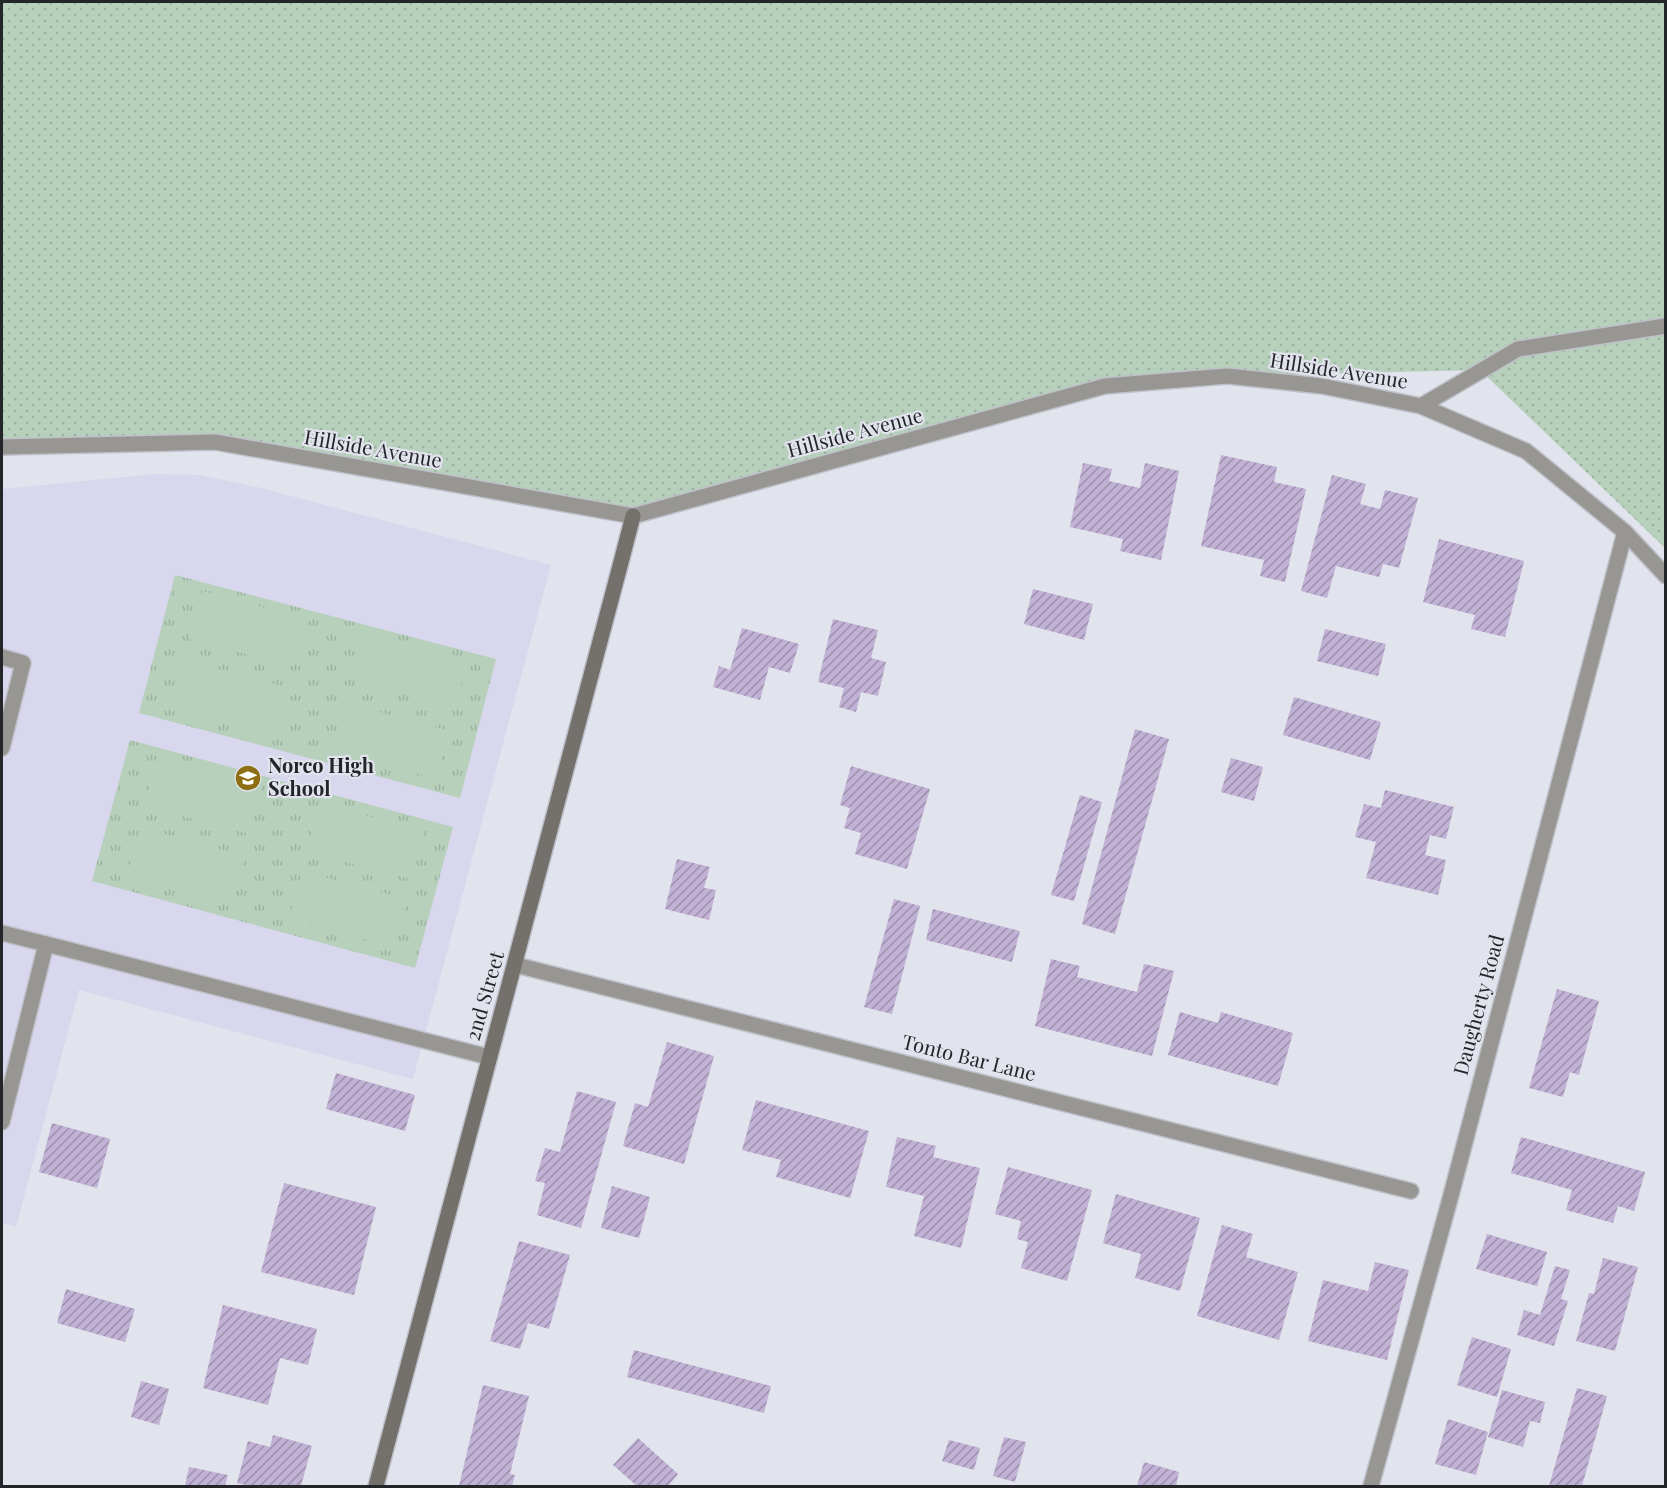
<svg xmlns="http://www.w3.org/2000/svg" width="1667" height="1488" font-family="'Playfair Display',serif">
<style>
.education{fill:#d9d7ed}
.grass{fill:url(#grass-dots)}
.park{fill:url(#park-tufts)}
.pitch{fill:#b6d0bb}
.building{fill:url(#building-hatch)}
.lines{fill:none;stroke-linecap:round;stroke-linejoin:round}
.lane-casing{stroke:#bfc1ca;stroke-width:18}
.street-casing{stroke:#bfc1ca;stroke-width:18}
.secondary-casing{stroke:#bfc1ca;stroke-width:18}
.lane{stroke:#989692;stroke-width:15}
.street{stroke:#989692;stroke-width:15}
.secondary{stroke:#74716c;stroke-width:15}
.labels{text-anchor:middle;stroke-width:4.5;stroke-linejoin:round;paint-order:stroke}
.street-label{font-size:20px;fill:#242529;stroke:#e1e3ed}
.poi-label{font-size:20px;font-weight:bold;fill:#242529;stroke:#e1e3ed;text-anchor:start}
</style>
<defs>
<pattern id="grass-dots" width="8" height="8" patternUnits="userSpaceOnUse" patternTransform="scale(1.5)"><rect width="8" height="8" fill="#b6d0bb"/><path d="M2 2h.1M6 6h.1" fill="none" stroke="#9cb2a1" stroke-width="1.8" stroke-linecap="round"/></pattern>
<pattern id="park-tufts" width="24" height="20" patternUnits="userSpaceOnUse" patternTransform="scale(1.5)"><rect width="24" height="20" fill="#b6d0bb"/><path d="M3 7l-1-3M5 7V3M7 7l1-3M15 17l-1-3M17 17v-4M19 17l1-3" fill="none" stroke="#9cb2a1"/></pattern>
<pattern id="building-hatch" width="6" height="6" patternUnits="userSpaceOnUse" patternTransform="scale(1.5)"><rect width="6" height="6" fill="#c1b1d5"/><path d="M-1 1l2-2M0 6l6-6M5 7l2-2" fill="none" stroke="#9d90ad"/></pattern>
</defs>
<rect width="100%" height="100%" fill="#e1e3ed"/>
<polygon class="education" points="156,474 199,475 261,488 551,565 413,1079 79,990 16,1227 2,1223 2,489"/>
<polygon class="grass" points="2,2 1665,2 1665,548 1480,370 1227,376 1105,386 633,516 215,442 2,447"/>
<g class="park">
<polygon points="175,575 496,659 460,798 139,713"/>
<polygon points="130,740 453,827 415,968 92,881"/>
</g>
<g class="pitch">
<polygon points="202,591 307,619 294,667 189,639"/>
<polygon points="363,630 468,659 455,707 350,679"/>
<polygon points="184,660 289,688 276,737 171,709"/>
<polygon points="345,703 450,731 437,779 332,751"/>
<polygon points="157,757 262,785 249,834 144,806"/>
<polygon points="319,803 424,831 411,879 306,852"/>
<polygon points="140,827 245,856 232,904 127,876"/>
<polygon points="302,871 407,899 394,947 289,919"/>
</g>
<g class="building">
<polygon points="1221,455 1277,467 1274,482 1306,489 1285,582 1260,576 1264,560 1201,546"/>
<polygon points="1083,463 1112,469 1109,481 1140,488 1145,463 1179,471 1161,560 1120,551 1123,539 1070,527"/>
<polygon points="1332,475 1366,484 1360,504 1380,509 1385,490 1418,498 1399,568 1383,564 1379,577 1336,566 1327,598 1301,591"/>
<polygon points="1439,539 1524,561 1505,637 1471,629 1475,615 1423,602"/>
<polygon points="1033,589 1093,604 1084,640 1024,624"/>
<polygon points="833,619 878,630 871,658 886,662 878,696 861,692 856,712 839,707 844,688 818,682"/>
<polygon points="742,628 799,644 790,673 769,667 760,700 713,687 719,666 730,670"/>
<polygon points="1325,629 1386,644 1378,676 1317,661"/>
<polygon points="1294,697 1381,722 1370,760 1283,735"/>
<polygon points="1135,729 1169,739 1115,934 1082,924"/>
<polygon points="1231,758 1263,767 1254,801 1221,792"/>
<polygon points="851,766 930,789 907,869 855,854 861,833 844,828 850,808 840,805"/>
<polygon points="1385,790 1454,807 1446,839 1430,835 1425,855 1446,860 1438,895 1366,878 1376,842 1355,837 1364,804 1381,808"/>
<polygon points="1080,795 1102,802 1074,901 1051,895"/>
<polygon points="677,859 710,867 704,888 716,890 709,920 665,909"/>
<polygon points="894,899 920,906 892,1014 864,1007"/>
<polygon points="933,909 1020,931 1012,962 926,940"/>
<polygon points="1051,959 1080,966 1077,977 1137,992 1144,964 1174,971 1152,1056 1035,1026"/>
<polygon points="1557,989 1599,1001 1579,1075 1570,1072 1563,1097 1529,1088"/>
<polygon points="1180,1012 1218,1023 1221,1012 1293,1033 1278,1086 1168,1055"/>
<polygon points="667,1042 714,1056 684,1164 623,1146 635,1103 648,1107"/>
<polygon points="336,1073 415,1095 405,1131 326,1109"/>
<polygon points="577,1091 616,1102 581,1228 537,1215 545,1183 535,1181 545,1148 560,1152"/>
<polygon points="756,1100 869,1131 850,1198 776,1177 781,1160 742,1150"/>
<polygon points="52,1123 110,1139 97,1188 39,1172"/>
<polygon points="897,1137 936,1146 933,1157 980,1168 961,1248 914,1236 924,1196 886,1187"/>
<polygon points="1521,1137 1645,1172 1634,1211 1618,1206 1613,1223 1566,1210 1572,1190 1511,1173"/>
<polygon points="1008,1167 1092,1190 1067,1281 1021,1268 1028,1242 1017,1239 1021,1221 995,1214"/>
<polygon points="284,1183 376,1207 354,1295 261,1272"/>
<polygon points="612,1186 650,1197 639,1238 601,1228"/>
<polygon points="1116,1194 1200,1218 1180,1291 1135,1278 1141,1254 1103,1243"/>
<polygon points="1222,1225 1253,1234 1246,1257 1298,1272 1279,1340 1197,1316"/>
<polygon points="1487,1234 1547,1252 1537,1286 1476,1269"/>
<polygon points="519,1241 570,1255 549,1329 528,1323 520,1349 490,1341"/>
<polygon points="1603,1258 1638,1267 1615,1351 1576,1341 1589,1293 1594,1294"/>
<polygon points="1375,1262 1409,1270 1387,1360 1308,1341 1323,1280 1368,1291"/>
<polygon points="1555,1266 1570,1270 1561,1299 1568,1301 1554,1346 1517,1335 1524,1310 1540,1315"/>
<polygon points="66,1289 135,1309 125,1342 57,1323"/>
<polygon points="223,1305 317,1329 308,1365 280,1358 268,1405 203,1388"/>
<polygon points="1472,1337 1511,1349 1497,1397 1457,1385"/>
<polygon points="634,1350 771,1386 764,1413 627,1377"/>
<polygon points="141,1381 169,1389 159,1425 131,1417"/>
<polygon points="483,1385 529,1396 510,1474 515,1475 512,1486 459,1486"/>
<polygon points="1577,1388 1607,1396 1582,1486 1549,1486"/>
<polygon points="1502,1390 1545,1402 1540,1423 1530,1421 1523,1447 1488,1437"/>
<polygon points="1448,1419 1488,1432 1476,1475 1435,1464"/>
<polygon points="273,1435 312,1446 301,1486 251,1486 237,1483 248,1441 270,1447"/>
<polygon points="1004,1437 1026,1442 1015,1482 993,1476"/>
<polygon points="638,1438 678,1474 669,1485 670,1486 637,1486 613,1465"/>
<polygon points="949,1440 980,1448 974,1470 942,1461"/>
<polygon points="1144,1462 1179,1472 1176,1486 1137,1486"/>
<polygon points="189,1467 228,1475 225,1486 185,1486"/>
</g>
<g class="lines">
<defs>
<g id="lane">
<polyline points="1421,406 1518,349 1666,326"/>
<polyline points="2,657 23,663 2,748"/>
<polyline points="2,933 46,944 2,1122"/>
<polyline points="46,944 489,1057"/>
</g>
<g id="street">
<polyline points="2,447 215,442 633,516 1105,386 1227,376 1322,386 1421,406 1526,451 1625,532 1666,576"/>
<polyline points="516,965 1411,1191"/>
<polyline points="1371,1486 1450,1199 1625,532"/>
</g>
<path id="secondary" d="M376 1486C461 1163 549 840 633 516"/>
</defs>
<use href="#lane" class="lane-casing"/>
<use href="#street" class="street-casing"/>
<use href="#secondary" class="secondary-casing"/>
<use href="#lane" class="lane"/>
<use href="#street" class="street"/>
<use href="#secondary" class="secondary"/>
</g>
<defs>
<symbol id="school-disc" viewBox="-11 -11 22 22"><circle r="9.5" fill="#8e6f13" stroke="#e1e3ed"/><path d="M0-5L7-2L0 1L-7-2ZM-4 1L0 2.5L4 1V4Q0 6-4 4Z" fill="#fff"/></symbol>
</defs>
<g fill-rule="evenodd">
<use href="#school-disc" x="233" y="763" width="30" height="30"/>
</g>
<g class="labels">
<g class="street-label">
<text transform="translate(1339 371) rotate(9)" y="7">Hillside Avenue</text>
<text transform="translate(855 433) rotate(-15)" y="7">Hillside Avenue</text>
<text transform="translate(373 449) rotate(10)" y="7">Hillside Avenue</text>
<text transform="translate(485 996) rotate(-74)" y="7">2nd Street</text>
<text transform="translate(1479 1005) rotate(-75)" y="7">Daugherty Road</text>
<text transform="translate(969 1058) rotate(14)" y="7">Tonto Bar Lane</text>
</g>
<g class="poi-label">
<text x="268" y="773">Norco High<tspan x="268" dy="23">School</tspan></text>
</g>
</g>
<rect width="1667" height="1488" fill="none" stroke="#242529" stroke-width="6"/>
</svg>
